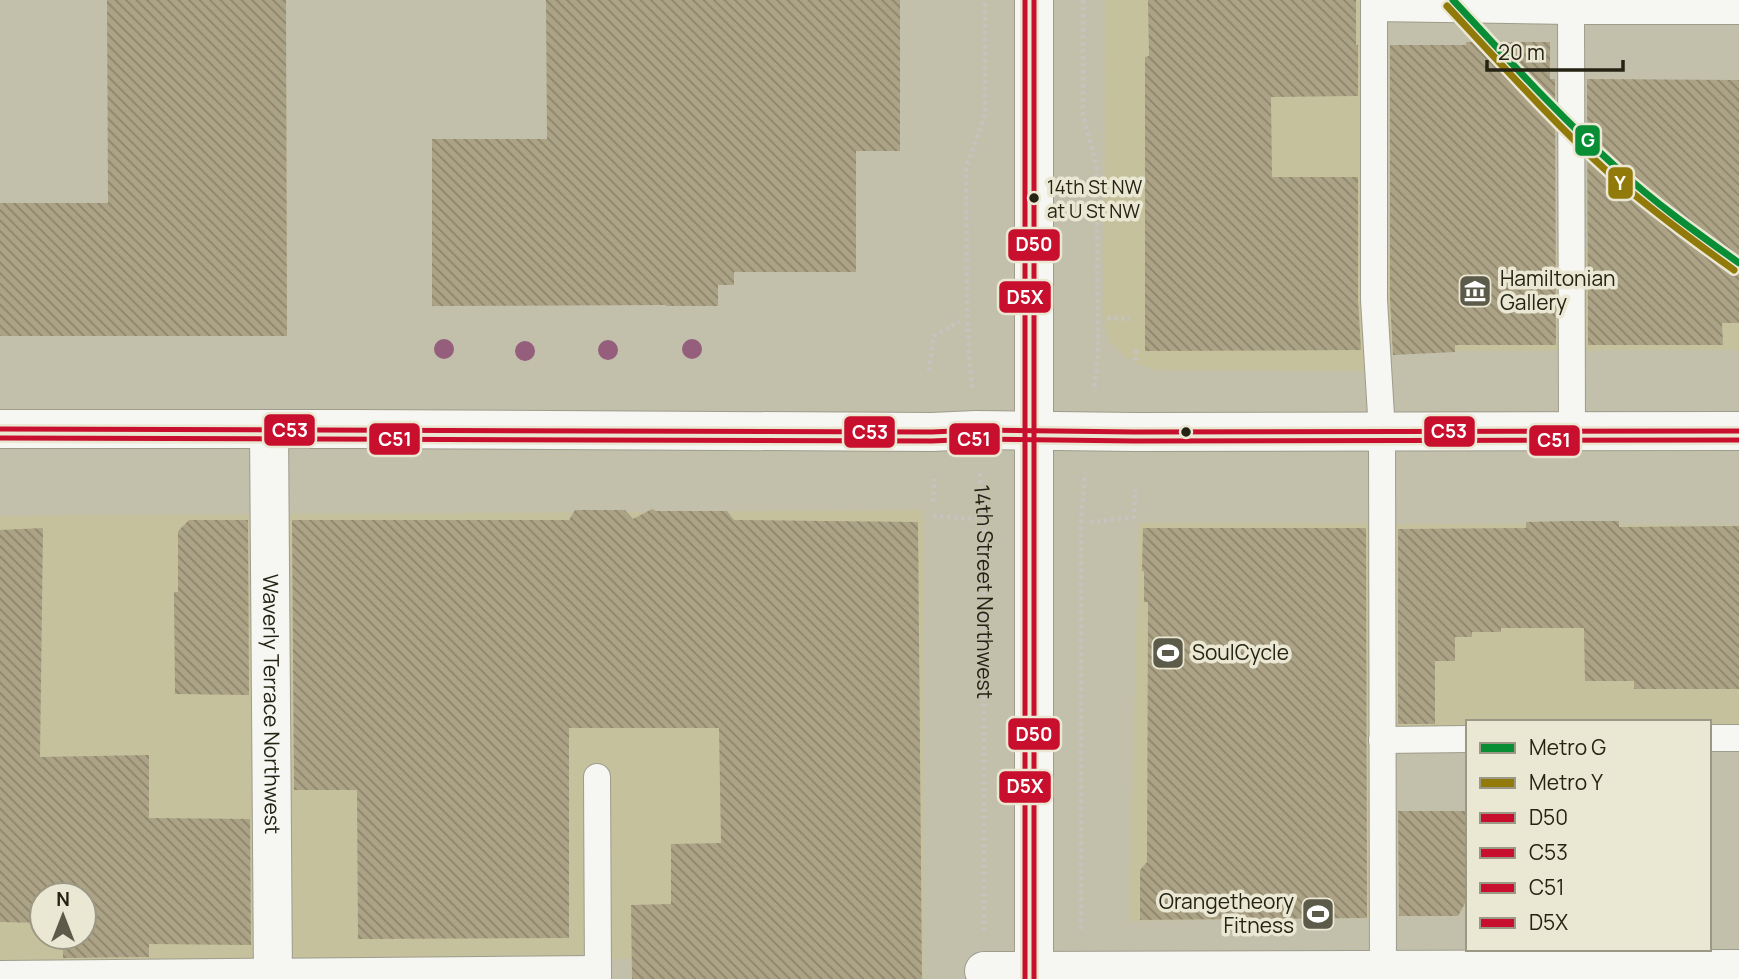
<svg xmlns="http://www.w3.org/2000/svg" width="1739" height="979" font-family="Manrope,sans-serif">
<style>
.built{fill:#c5c19d;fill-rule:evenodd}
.building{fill:url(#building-back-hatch)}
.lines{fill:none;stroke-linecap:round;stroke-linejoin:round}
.service-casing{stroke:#9e9c8b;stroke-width:28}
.minor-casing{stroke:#9e9c8b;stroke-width:40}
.secondary-casing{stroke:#9e9c8b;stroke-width:40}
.primary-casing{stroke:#9e9c8b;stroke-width:40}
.path{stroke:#c4c3bd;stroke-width:4.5;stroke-dasharray:3.5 3.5;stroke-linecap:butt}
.service{stroke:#f6f6f2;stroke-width:26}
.minor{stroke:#f6f6f2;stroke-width:38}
.secondary{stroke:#f6f6f2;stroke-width:38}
.primary{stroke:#f6f6f2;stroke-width:38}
.bus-1-casing{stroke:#eae7d3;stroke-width:10}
.bus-2-casing{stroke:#eae7d3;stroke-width:10}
.bus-3-casing{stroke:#eae7d3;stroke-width:10}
.bus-4-casing{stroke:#eae7d3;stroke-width:10}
.bus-1{stroke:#c8102e;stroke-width:5}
.bus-2{stroke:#c8102e;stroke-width:5}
.bus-3{stroke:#c8102e;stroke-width:5}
.bus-4{stroke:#c8102e;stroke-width:5}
.metro-1-casing{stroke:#eae7d3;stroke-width:12}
.metro-2-casing{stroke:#eae7d3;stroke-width:12}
.metro-1{stroke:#098e35;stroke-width:7}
.metro-2{stroke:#927a0a;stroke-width:7}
.tree{fill:#955e7d}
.bus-dot{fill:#252313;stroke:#eae7d3;stroke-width:2.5}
.labels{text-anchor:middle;stroke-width:7;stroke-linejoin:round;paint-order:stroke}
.bus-label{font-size:19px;fill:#252313;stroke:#eae7d3;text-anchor:start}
.poi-label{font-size:21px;fill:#252313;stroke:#eae7d3;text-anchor:start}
.street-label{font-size:21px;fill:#252313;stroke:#eae7d3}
.line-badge{stroke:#eae7d3;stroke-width:2.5}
.badge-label{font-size:19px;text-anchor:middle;font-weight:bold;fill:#fff}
</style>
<defs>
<pattern id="building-back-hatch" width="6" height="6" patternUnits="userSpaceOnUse" patternTransform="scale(1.75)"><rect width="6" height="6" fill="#aca285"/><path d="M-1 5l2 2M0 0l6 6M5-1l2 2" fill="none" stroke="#8c846c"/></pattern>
</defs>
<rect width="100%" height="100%" fill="#c2c0aa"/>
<g class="built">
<polygon points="1105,0 1370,0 1371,254 1739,244 1739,350 1371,351 1370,371 1158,370 1140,365 1125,356 1112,344 1106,329 1104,315"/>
<path d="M924 510 923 979H659L658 958 0 971V516ZM42 895H84V937H42Z"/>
<polygon points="1139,523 1739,525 1739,730 1709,731 1709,722 1468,722 1468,734 1377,735 1378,918 1129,921"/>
</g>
<g class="building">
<polygon points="107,0 286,0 287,336 0,336 0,203 108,203"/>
<polygon points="546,0 900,0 900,151 856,151 856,272 734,272 734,285 718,285 718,306 666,306 666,305 432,306 432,139 547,139"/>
<polygon points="1148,0 1356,0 1356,45 1358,45 1358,96 1271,97 1272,177 1358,177 1358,300 1361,350 1145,351 1145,57 1149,56"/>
<polygon points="1466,42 1550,42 1550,79 1555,79 1556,345 1455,345 1455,352 1393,355 1390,300 1390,45 1466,45"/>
<polygon points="1587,79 1739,80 1739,323 1722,323 1723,345 1588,345"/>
<polygon points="652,509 656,511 727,511 734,520 918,522 922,979 632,979 631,905 671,904 671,844 721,843 719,728 569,728 569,938 358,939 357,790 294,790 292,520 569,520 575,510 625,510 633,519"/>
<polygon points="189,520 248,520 249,695 175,694 174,592 178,592 178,531"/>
<polygon points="1570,521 1619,521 1619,527 1739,526 1739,689 1634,689 1634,681 1585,681 1584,628 1501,628 1501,632 1472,632 1472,637 1455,637 1455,661 1435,661 1435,724 1398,724 1398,529 1526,528 1526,522"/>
<polygon points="43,528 40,757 149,755 149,818 250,819 251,945 149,944 149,957 63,958 63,937 84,937 84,895 42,895 42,923 0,922 0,530"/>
<polygon points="1143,528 1366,528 1367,918 1140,920 1140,870 1147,862 1148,602 1144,602 1144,571 1142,571"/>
<polygon points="1398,811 1468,811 1468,898 1458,916 1399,916"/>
</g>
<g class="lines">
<defs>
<g id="service">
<polyline points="1374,0 1374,300 1382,432 1383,979"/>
<polyline points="1374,8 1571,11"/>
<polyline points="1572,432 1571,11 1739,11"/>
<polyline points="1709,738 1739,738"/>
<polyline points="1382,740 1468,739"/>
<polyline points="597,777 598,979"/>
<polyline points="0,974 598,969"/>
</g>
<g id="minor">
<path id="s2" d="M269 429 273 979"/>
<polyline points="984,971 1739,969"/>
</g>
<polyline id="secondary" points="1034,0 1034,431"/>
<g id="primary">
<polyline points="0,429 353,429 932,432 976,430 1135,432 1739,431"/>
<polyline points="1034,431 1034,979"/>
</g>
</defs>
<use href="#service" class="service-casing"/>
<use href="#minor" class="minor-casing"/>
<use href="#secondary" class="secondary-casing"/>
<use href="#primary" class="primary-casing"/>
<g class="path">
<polyline points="1083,0 1083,114 1097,169 1098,355 1094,391"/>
<polyline points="1107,318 1129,319"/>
<polyline points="1136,350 1136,362"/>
<polyline points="929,371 934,336 960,321"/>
<polyline points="972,388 969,357 967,295 966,168 985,115 985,0"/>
<path id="s1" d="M980 473 984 519V930"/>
<polyline points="933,502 934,479"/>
<polyline points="933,516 976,519"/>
<polyline points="1090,522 1134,517 1135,489"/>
<polyline points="1081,929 1081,522 1085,473"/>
</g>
<use href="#service" class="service"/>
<use href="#minor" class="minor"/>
<use href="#secondary" class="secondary"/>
<use href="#primary" class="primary"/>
<defs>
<polyline id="bus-1" points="1034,0 1034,979"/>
<polyline id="bus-2" points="0,429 932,432 976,430 1135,432 1739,431"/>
<polyline id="bus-3" points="0,438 932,441 976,439 1135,441 1739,440"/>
<polyline id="bus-4" points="1025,0 1025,979"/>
</defs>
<use href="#bus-1" class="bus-1-casing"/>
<use href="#bus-2" class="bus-2-casing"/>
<use href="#bus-3" class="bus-3-casing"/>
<use href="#bus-4" class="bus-4-casing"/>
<use href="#bus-1" class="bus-1"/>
<use href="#bus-2" class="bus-2"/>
<use href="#bus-3" class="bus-3"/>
<use href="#bus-4" class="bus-4"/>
<defs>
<path id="metro-1" d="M1453 0C1506 57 1559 116 1617 168 1655 203 1697 233 1739 263"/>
<path id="metro-2" d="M1447 6C1500 63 1553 122 1611 175 1650 209 1692 240 1734 270"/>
</defs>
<use href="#metro-1" class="metro-1-casing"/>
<use href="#metro-2" class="metro-2-casing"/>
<use href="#metro-1" class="metro-1"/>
<use href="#metro-2" class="metro-2"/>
</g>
<g class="tree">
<circle cx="444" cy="349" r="10"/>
<circle cx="692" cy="349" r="10"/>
<circle cx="608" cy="350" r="10"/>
<circle cx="525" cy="351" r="10"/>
</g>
<defs>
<symbol id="museum-square" viewBox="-11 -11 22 22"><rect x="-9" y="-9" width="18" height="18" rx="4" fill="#5c5a48" stroke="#eae7d3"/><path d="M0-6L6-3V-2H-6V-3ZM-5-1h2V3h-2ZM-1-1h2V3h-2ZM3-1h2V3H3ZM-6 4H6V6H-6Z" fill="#fff"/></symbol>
<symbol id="stadium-square" viewBox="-11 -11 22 22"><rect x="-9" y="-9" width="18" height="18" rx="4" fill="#5c5a48" stroke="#eae7d3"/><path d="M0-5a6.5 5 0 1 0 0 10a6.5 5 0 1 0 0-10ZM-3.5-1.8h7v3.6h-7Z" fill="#fff"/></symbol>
</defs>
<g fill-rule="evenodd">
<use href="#museum-square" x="1456" y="272" width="38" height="38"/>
<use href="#stadium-square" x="1149" y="634" width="38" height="38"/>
<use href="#stadium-square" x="1299" y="895" width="38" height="38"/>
</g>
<g class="bus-dot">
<circle cx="1034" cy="198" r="6"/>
<circle cx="1186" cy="432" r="6"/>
</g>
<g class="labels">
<g class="bus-label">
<text x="1047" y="194">14th St NW<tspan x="1047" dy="24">at U St NW</tspan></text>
</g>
<g class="poi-label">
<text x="1500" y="286">Hamiltonian<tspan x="1500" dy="24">Gallery</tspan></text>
<text x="1192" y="660">SoulCycle</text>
<text x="1294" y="909" text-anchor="end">Orangetheory<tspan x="1294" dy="24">Fitness</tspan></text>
</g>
<g class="street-label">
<text dy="7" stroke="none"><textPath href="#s1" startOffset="119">14th Street Northwest</textPath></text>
<text dy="7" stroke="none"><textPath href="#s2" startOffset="275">Waverly Terrace Northwest</textPath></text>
</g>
</g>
<g class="line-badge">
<rect x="1574" y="124" width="27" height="33" rx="7" fill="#098e35"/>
<rect x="1607" y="166" width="27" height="34" rx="7" fill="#927a0a"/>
<rect x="1007" y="228" width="54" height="34" rx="7" fill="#c8102e"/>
<rect x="998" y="280" width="54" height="34" rx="7" fill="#c8102e"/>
<rect x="263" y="413" width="53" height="34" rx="7" fill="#c8102e"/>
<rect x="1423" y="415" width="53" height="33" rx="7" fill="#c8102e"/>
<rect x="843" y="415" width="53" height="34" rx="7" fill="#c8102e"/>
<rect x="948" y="422" width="53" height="34" rx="7" fill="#c8102e"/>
<rect x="368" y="422" width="53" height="34" rx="7" fill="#c8102e"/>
<rect x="1528" y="424" width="53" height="33" rx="7" fill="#c8102e"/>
<rect x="1007" y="717" width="54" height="34" rx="7" fill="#c8102e"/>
<rect x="998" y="770" width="54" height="34" rx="7" fill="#c8102e"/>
</g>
<g class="badge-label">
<text x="1588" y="147">G</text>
<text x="1620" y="190">Y</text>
<text x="1034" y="251">D50</text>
<text x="1025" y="304">D5X</text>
<text x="290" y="437">C53</text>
<text x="1449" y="438">C53</text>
<text x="870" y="439">C53</text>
<text x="974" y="446">C51</text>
<text x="395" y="446">C51</text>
<text x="1554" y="447">C51</text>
<text x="1034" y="741">D50</text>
<text x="1025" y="793">D5X</text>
</g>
<rect x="1466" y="720" width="245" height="231" fill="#eae7d3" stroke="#9b9986" stroke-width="2"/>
<rect x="1480" y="743" width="35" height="10" fill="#098e35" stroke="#9b9986" stroke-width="2"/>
<text x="1529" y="755" font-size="21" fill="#252313">Metro G</text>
<rect x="1480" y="778" width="35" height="10" fill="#927a0a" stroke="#9b9986" stroke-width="2"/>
<text x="1529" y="790" font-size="21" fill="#252313">Metro Y</text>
<rect x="1480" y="813" width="35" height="10" fill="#c8102e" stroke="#9b9986" stroke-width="2"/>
<text x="1529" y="825" font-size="21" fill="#252313">D50</text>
<rect x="1480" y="848" width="35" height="10" fill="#c8102e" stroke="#9b9986" stroke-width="2"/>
<text x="1529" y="860" font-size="21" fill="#252313">C53</text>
<rect x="1480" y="883" width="35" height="10" fill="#c8102e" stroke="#9b9986" stroke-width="2"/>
<text x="1529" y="895" font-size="21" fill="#252313">C51</text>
<rect x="1480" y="918" width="35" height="10" fill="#c8102e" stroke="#9b9986" stroke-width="2"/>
<text x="1529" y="930" font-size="21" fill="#252313">D5X</text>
<g transform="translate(63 916)"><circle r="33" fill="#eae7d3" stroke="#9b9986" stroke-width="2"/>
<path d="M0-5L12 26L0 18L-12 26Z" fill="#5c5a48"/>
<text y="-10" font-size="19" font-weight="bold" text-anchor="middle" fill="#252313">N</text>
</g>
<path d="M1487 60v10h136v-10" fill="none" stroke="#252313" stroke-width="3.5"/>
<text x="1498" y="60" font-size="21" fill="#252313" stroke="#eae7d3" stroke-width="5" paint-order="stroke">20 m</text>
</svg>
